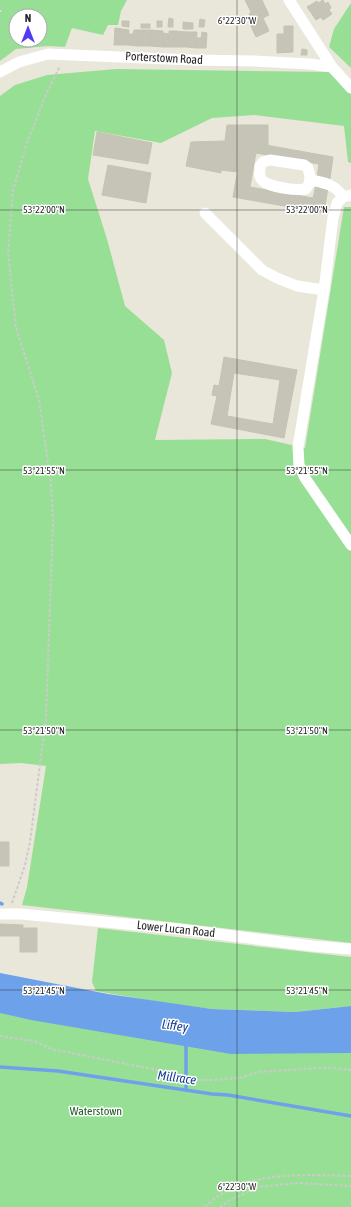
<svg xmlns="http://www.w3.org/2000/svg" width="351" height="1207" font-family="'Asap Condensed',sans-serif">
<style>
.green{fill:#98df96;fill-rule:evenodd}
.water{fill:#6da2ea}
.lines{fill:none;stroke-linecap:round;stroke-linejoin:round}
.stream{stroke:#6da2ea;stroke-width:3.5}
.building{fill:#c5c4b7;stroke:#c4c4b3;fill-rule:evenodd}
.path{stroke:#cbcbcb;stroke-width:2;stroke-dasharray:3 2;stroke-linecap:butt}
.minor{stroke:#fff;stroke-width:11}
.ticks{fill:none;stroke:#272727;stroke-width:1;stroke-opacity:0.45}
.labels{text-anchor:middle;stroke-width:3;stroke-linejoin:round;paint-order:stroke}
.street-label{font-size:12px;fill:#272727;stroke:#fff}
.park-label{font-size:12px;fill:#1b6022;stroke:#fff}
.water-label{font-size:13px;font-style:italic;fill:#113d91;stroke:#fff}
.ticks-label{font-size:10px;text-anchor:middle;fill:#272727;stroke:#fff;stroke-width:3;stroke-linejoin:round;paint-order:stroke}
</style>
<rect width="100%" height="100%" fill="#e9e7d9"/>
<g class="green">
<path d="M0 0H127L121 11 118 25H108L103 35 72 28 65 47 48 46 16 49 0 61V12L2 11 0 10ZM16 16H40V40H16Z"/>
<polygon points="351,3 351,68 329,47 334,29"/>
<polygon points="116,69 329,72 351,94 351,163 348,162 344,126 254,115 212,118 161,143 95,131 88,179 107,239 125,306 164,340 172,373 155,440 265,439 305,448 344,207 351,207 351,943 22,905 27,887 46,766 21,763 0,764 0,96 15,85 47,75"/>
<polygon points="98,928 351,957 351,1006 295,1012 212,1009 165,1003 96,991 92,982"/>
<polygon points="0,998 351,1032 351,1207 0,1207"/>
</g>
<polygon class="water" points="0,973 108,994 212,1009 295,1012 351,1006 351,1053 231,1054 31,1020 0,1013"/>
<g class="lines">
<g class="stream">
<polyline points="0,903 2,904"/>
<polyline points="186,1043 186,1090"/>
<polyline points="0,1067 58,1071 212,1094 228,1095 351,1116"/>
</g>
</g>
<g class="building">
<polygon points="245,0 262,0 269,15 263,18 269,31 256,37 247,18 250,17 249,14 251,12"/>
<polygon points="323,0 325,4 328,2 331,8 329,10 332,14 323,20 321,17 316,20 307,7 317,1 318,3"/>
<polygon points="169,18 173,19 173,27 168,27"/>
<polygon points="200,19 205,20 204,27 199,27"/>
<polygon points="122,21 129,21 129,27 122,26"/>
<rect x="157" y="21" width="5" height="6"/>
<polygon points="183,22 193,23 193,29 183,29"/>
<rect x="141" y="24" width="9" height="4"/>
<polygon points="284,26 293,26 293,52 277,53 277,34 284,34"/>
<polygon points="115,28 129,30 128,45 114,45"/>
<polygon points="134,30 138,30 138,46 128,45 129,34 133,34"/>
<polygon points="138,30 151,30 150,46 138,46"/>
<polygon points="151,30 163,31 163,47 150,46"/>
<polygon points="169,31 175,31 174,47 163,47 163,33 169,34"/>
<polygon points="175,31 187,32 187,47 174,47"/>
<polygon points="187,32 197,32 196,48 187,47"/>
<polygon points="202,32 207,33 206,48 196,48 196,38 201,38"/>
<polygon points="302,49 307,50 307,55 301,55"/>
<polygon points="227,125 268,125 268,146 243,141 237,172 221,170 221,173 186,166 191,142 225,141"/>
<polygon points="97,132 152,143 148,164 93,155"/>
<polygon points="243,141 333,157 330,179 317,177 319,164 256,153 250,187 313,198 316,185 328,187 324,213 233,197"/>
<polygon points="108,165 151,173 146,203 102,195"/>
<path d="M224 357 297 370 284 438 211 424 217 396 212 395 214 385 219 386ZM234 373 280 380 273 424 227 416Z"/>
<rect x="0" y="842" width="9" height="24"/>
<polygon points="0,924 23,925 23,928 37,928 37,952 20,952 20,936 0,936"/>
</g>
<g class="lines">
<g class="path">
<polyline points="12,903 25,865 30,842 46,718 53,521 51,484 39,400 16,328 8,253 13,190 26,146 44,99 60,66"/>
<polyline points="0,1036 34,1041 51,1049 152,1069 177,1076 196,1080 216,1080 239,1078 258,1072 319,1068 331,1068 351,1070"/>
<path d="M205 1207C242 1169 303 1175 351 1176"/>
<polyline points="220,1207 230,1200 259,1187 298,1183 351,1186"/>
</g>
<g class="minor">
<polyline points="289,0 332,67 351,88"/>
<polyline points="0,72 19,62 48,54 193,60 254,61 310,64 332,67"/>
<path d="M270 160 304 165 308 168 310 177 309 184 306 189C296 191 270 187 263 181 258 177 260 171 260 166L263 162Z"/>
<path d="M311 180C325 183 335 184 343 197"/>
<polyline points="351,195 343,197 337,203 333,218 324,290 298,447 299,465 305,478 351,545"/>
<polyline points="205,213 262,270 277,278 297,286 324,290"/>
<polyline points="0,914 21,914 179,929 312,946 351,949"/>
</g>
</g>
<path class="ticks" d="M237 0V1207M0 210H351M0 470H351M0 730H351M0 990H351"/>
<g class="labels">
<g class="street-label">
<text transform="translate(164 58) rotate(3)" y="4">Porterstown Road</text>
<text transform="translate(176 929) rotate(6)" y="4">Lower Lucan Road</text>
</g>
<g class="park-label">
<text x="96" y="1115">Waterstown</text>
</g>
<g class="water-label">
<text transform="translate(175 1025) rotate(8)" y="5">Liffey</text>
<text transform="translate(177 1077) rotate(8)" y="5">Millrace</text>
</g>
</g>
<g class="ticks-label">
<text x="237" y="24">6°22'30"W</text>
<text x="44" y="213">53°22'00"N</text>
<text x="307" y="213">53°22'00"N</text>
<text x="44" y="474">53°21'55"N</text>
<text x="307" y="474">53°21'55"N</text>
<text x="44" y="734">53°21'50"N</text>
<text x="307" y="734">53°21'50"N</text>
<text x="44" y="994">53°21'45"N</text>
<text x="307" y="994">53°21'45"N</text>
<text x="237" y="1190">6°22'30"W</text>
</g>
<g transform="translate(28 28)"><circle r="19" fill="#ffffff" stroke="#a9a9a9"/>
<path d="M0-3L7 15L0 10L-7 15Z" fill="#533bf4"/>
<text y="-6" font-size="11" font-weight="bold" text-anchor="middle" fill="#272727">N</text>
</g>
</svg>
